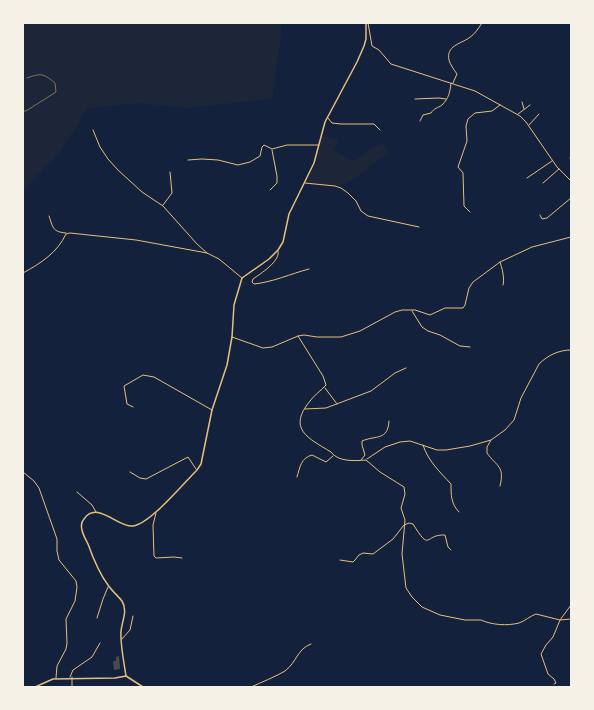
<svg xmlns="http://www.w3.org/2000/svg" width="594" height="710" font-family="'Libre Baskerville',serif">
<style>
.green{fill:#1d2539}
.building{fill:#48494c}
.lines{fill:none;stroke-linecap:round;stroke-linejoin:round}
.path{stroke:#e5c07b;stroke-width:0.5}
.minor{stroke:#e5c07b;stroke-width:1}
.tertiary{stroke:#e5c07b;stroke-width:1.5}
</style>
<rect width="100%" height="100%" fill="#14213d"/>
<g class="green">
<polygon points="23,23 280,23 282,28 272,99 185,108 141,103 88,108 59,153 23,191"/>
<path d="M322 136 337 140 338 142 333 150 351 161C365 159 369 144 385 144L388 154C372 163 360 177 343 184 332 188 317 186 305 184L315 166Z"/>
</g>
<polygon class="building" points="119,656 120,669 114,670 113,661 116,661 116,657"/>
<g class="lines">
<path class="path" d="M23 111H26L56 92 55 83C43 73 41 73 27 78"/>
<g class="minor">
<polyline points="368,23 372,46 379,50 391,64 475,91 520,116 526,122 557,167 571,181"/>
<path d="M453 83 457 74C454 70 450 64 449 60 446 46 460 44 469 38 475 34 478 29 482 23"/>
<polyline points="415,99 439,98 446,99"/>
<polyline points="522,102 524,109"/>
<polyline points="518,114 530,105"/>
<polyline points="328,118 332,123 341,124 374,124 380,130"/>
<path d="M420 121 423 115 431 113C434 108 438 108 442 105 449 98 450 92 451 83"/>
<polyline points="529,125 539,114"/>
<polyline points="93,130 100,147 108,159 118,170 142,192 163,206 197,244 207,253 219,259 242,278"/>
<polyline points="570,158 571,160"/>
<polyline points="188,160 202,159 218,160 238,165 250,162 260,156 262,147 264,145 272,149 287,145 318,145"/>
<polyline points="527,178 552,161"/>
<polyline points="305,183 335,186 341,188 348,193 356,201 361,211 368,216 419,227"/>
<polyline points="543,183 559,169"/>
<polyline points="270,190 277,183 277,176 272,150"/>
<polyline points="163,205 172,193 170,172"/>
<polyline points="470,212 464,206 463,173 458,167 467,141 466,126 468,119 475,113 492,111 500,105"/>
<polyline points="540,215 542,219 547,218 571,198"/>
<path d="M49 216C53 227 52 232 66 233"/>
<path d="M278 251C281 261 260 274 253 279L252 282 254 284C273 282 290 274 309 269"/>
<path d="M500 262C502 267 505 280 503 285"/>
<path d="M23 273C41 263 57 253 66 234L70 233 136 240 207 253"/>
<polyline points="412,311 422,327 428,331 440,335 460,346 470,347"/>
<path d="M298 336 323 376 326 385C321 391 314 395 310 401 287 429 308 438 331 452 338 462 355 461 366 460L380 472 404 487 405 494 401 508 405 520 402 554 406 588 412 597 422 607 440 615 465 620H481C492 625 507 626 519 623 525 621 530 616 536 614L560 620 571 619"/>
<polyline points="232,337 263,348 272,347 298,336 304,335 317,337 341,337 360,331 395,312 402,310 415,310 430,315 445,308 463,308 465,305 469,288 473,282 500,262 532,247 571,237"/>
<polyline points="325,388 337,404"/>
<polyline points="133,407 127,404 124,386 143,375 154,377 212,410"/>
<polyline points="305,409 326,408 371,391 395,373 406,368"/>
<path d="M491 440 487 447V453C497 467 505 466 500 486"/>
<path d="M423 445C428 461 440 472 451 484 451 495 451 504 459 512"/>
<path d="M367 459 385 447 400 442 410 441 437 450H446L470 446 491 440 505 430 514 420 521 398 539 364C548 355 559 350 571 350"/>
<path d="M361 460 365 455 362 445V441C376 435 388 441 389 421"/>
<polyline points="23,472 34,481 39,488 57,539 57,551 59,560 76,581 77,587 75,601 66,619 67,643 66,649 57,666 56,678"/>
<polyline points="130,472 140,478 146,479 188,457 196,469"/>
<path d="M297 477C300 467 301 458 312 455L326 462 333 456"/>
<polyline points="77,492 92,505 96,512"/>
<polyline points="156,513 153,525 154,556 156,558 174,557 182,558"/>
<path d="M340 560 353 562 355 560 359 555 363 553 373 554 393 539 404 525 409 523 413 524C431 553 424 534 445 535L448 547 451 550"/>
<polyline points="97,618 103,599 108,587"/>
<polyline points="122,639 130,630 133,616"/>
<polyline points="70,677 73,670 92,657 100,643"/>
<polyline points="554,684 556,683 554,679 548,674 541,654 546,645 553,637 560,620 571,605"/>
<polyline points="72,687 72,677"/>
<path d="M251 687C262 682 275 677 285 671 297 662 297 649 311 644"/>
</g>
<g class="tertiary">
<path d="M126 676C124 663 120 643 121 631 122 621 128 611 122 601 118 596 112 591 108 585 99 573 93 558 88 544 86 540 83 535 82 530 81 526 81 522 84 519 97 500 118 528 133 526 150 524 184 483 197 470L201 464 212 410 227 365 232 337 234 305 242 278 269 259 278 250 283 242 289 214 314 163 325 122 357 62 364 46 366 39V23"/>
<polyline points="35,687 53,679 115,678 126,676 143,687"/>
</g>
</g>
<rect width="594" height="710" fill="none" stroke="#f6f1e7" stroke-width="48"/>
</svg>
